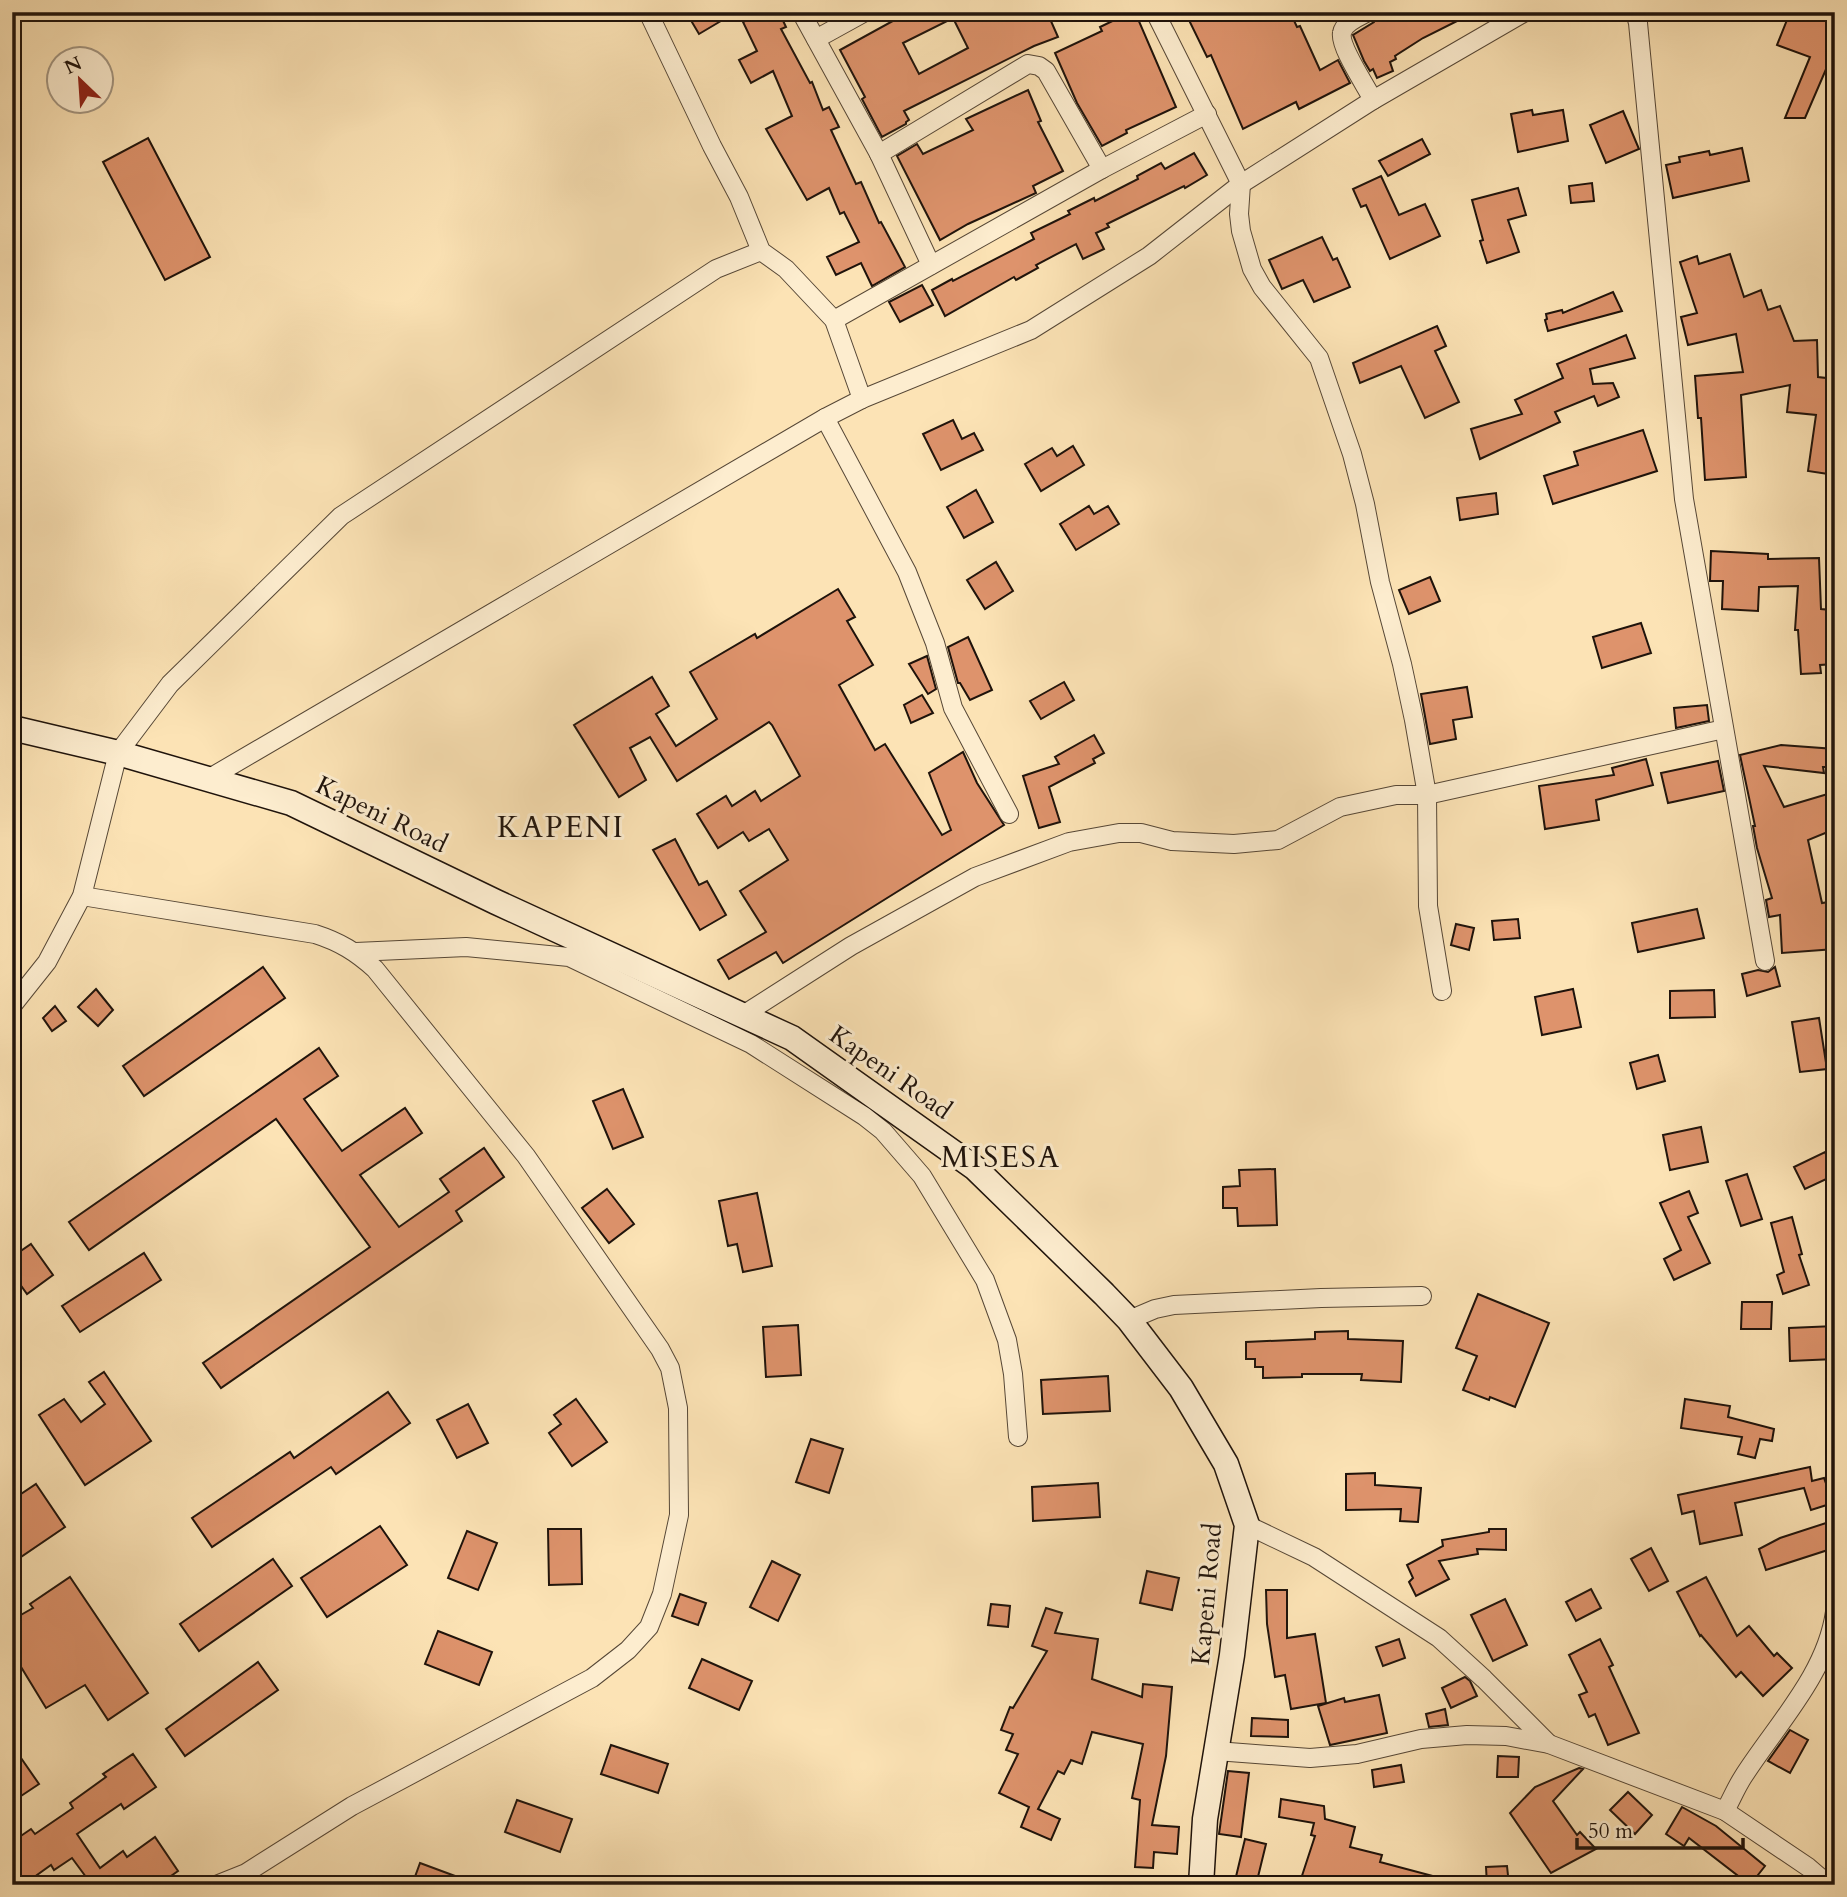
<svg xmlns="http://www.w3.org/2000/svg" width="1847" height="1897" font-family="Cardo,serif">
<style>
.building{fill:#de936c;stroke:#1f130b;stroke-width:2;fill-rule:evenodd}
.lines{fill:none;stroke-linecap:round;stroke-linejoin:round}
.street-casing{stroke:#564736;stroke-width:20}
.secondary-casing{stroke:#1f130b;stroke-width:27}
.street{stroke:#fdedcf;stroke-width:18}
.secondary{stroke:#fdedcf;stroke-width:24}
.labels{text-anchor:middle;stroke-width:6;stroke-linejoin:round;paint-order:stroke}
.street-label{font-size:26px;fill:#1f130b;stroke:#fdedcf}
.quarter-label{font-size:30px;letter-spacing:2px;fill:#1f130b;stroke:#fdedcf}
</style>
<rect width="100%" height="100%" fill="#fce3b5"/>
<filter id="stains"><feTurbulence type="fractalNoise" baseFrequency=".00286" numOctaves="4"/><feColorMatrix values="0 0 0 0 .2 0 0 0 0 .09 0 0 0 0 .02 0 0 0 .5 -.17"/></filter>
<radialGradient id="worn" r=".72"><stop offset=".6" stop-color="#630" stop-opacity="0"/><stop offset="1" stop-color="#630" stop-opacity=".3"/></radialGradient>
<g class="building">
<polygon points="686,12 736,12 699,34"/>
<polygon points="764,12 779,12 786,27 781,29 810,83 812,82 823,110 829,107 839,127 831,130 856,184 861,182 879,223 881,222 905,267 872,286 861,263 836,275 827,257 859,242 844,212 840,214 829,188 807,200 766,129 792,116 773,71 751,83 739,60 757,51 743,22"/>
<path d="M909 12H1047L1058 37 1034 46 904 111 909 120 906 122V124L882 137 862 99 865 97 840 50ZM953 18 968 48 919 74 903 43Z"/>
<polygon points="1131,12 1135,12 1176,107 1126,130 1127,133 1102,146 1077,103 1055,53 1102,31 1100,27"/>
<polygon points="1185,12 1290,12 1297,27 1300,26 1320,70 1338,60 1350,83 1299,109 1296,102 1243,129 1211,55 1207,57"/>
<polygon points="1379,12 1475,12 1423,38 1395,56 1396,59 1390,62 1393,71 1377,78 1373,69 1370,71 1364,61 1353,35 1374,22"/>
<polygon points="1798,12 1835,12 1835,59 1830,60 1805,118 1785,118 1810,57 1777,45 1789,15 1798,15"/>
<polygon points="1028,90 1041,121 1038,122 1063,171 1033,186 1036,193 968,224 940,240 897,156 917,144 923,154 973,130 966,119"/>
<polygon points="1532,110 1533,115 1563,110 1568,141 1518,152 1511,114"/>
<polygon points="1623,111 1639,149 1606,163 1590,125"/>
<polygon points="148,138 210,257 165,280 103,162"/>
<polygon points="1422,139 1430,154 1388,176 1379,161"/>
<polygon points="1742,148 1749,181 1673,198 1666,165 1680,162 1679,157 1709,151 1710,155"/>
<polygon points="1194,153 1207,175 1185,188 1184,186 1107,224 1109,227 1096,233 1104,249 1083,259 1076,244 1036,265 1038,268 1016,280 1014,277 945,316 932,290 952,279 953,281 1034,239 1031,233 1070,214 1068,211 1094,198 1095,201 1138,179 1137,176 1161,163 1165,169"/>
<polygon points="1381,176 1399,215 1425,204 1440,236 1390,259 1366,205 1361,207 1353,189"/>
<polygon points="1592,183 1594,201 1571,203 1569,186"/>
<polygon points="1518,188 1526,215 1508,220 1519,252 1487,263 1480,241 1483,240 1472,200"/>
<polygon points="1322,237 1333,260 1337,258 1350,287 1314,302 1303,280 1282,289 1269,260"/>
<polygon points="1730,254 1744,297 1761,290 1768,310 1780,306 1794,341 1817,340 1818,377 1835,379 1835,475 1808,471 1816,415 1787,412 1790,385 1741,395 1746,477 1705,480 1701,418 1698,418 1695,376 1743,372 1736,334 1688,345 1681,317 1697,313 1680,262 1697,256 1699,264"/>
<polygon points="922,285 933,305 900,322 889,302"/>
<polygon points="1613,292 1622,311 1548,331 1545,320 1547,319 1546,314 1562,310 1563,313"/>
<polygon points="1437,326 1446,346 1435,351 1459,402 1425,418 1401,366 1360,383 1353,363"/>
<polygon points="1626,335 1635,358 1590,369 1593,384 1613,383 1619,397 1598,406 1594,396 1555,412 1560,422 1480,459 1471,429 1522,414 1515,400 1563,378 1557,364"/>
<polygon points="953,420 962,439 974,433 983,450 941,470 923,434"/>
<polygon points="1643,430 1657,471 1553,504 1544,476 1578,465 1574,452"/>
<polygon points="1073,446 1084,465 1041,491 1025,464 1052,448 1057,456"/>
<polygon points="976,490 993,522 964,538 947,507"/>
<polygon points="1496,493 1498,514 1460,520 1457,498"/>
<polygon points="1089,506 1094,514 1108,506 1119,524 1076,550 1060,524"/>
<polygon points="1711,551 1768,554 1768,559 1819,558 1821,609 1831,610 1829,642 1835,641 1835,664 1820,665 1821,673 1801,674 1798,630 1795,630 1798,586 1759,587 1758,611 1722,609 1723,581 1710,581"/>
<polygon points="996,562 1013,591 985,609 967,580"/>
<polygon points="1430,577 1440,601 1409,614 1399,590"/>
<polygon points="838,589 855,617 847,621 873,665 839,685 875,750 885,744 942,835 951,830 929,773 963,752 977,783 1004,825 783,963 776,952 729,979 718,960 766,932 740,891 788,860 769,829 749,841 743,832 718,848 697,814 726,796 732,806 755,791 761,801 800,776 772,725 769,722 677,781 650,737 630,748 646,780 619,797 574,725 652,677 669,706 656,714 676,746 717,719 690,672 755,634 757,638"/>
<polygon points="1641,623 1651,653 1602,668 1593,637"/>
<polygon points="968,637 992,690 970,700 960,683 958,683 948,647"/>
<polygon points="927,656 936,689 928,694 909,664"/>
<polygon points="1064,682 1074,700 1041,719 1030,701"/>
<polygon points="1467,687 1472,717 1453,720 1456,739 1430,744 1421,694"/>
<polygon points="922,695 933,713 911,723 904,705"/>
<polygon points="1707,705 1709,721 1676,728 1674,708"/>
<polygon points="1094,735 1104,753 1093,759 1095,763 1049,787 1060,822 1039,828 1023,776 1059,764 1055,757"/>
<polygon points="1781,745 1835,749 1835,767 1823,767 1824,773 1764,766 1784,807 1831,793 1835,805 1835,829 1808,840 1822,903 1835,901 1835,949 1782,953 1780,915 1769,917 1766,900 1772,898 1757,848 1753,826 1755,826 1740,755"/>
<polygon points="1646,759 1653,785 1596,800 1599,820 1545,829 1539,786 1614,775 1612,768"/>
<polygon points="1718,761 1724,791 1668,803 1661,773"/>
<polygon points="675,839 699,885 707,881 726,915 700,930 653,850"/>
<polygon points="1697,909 1704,938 1638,952 1632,923"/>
<polygon points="1518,919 1520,938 1494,940 1492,921"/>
<polygon points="1456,924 1474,928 1469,950 1451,945"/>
<polygon points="263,967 285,998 144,1096 123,1066"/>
<polygon points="1775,967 1780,986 1747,996 1742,974 1758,970 1768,972"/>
<polygon points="96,989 113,1010 98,1026 78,1007"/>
<polygon points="1573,989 1581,1027 1542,1035 1535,997"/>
<polygon points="1714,990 1715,1017 1670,1018 1670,991"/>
<polygon points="55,1006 66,1021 52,1031 43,1018"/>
<polygon points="1819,1018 1827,1069 1800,1072 1792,1022"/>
<polygon points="319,1048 338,1076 304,1099 342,1151 405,1108 422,1133 360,1175 399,1227 449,1192 440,1179 484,1148 504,1177 456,1211 462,1221 221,1388 203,1363 370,1247 276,1119 89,1250 69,1222"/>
<polygon points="1658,1055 1665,1081 1637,1089 1630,1063"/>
<polygon points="623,1089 643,1137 613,1149 593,1101"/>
<polygon points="1701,1127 1708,1162 1670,1170 1663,1135"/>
<polygon points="1825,1152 1835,1175 1805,1189 1794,1167"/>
<polygon points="1275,1169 1277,1225 1238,1226 1237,1208 1223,1208 1223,1187 1240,1186 1239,1170"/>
<polygon points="1747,1174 1762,1219 1741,1226 1726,1181"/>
<polygon points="607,1189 634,1224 609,1243 582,1208"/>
<polygon points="1689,1191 1698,1213 1688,1217 1710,1263 1674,1280 1664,1259 1681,1250 1660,1203"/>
<polygon points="757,1193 772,1266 743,1272 737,1244 728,1246 719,1201"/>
<polygon points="1792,1217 1802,1254 1799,1255 1809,1285 1783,1294 1777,1275 1784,1272 1771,1223"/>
<polygon points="31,1244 53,1275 27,1294 12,1273 12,1257"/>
<polygon points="144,1253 161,1280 80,1332 62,1306"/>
<polygon points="1478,1294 1549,1323 1515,1407 1490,1397 1489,1400 1463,1390 1477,1356 1456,1348"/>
<polygon points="1742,1302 1772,1302 1771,1329 1741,1329"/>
<polygon points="798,1325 801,1375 766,1377 763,1327"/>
<polygon points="1835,1326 1835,1359 1790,1361 1789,1328"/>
<polygon points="1348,1331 1348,1339 1403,1341 1401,1382 1361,1380 1362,1374 1302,1374 1302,1377 1263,1378 1263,1367 1255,1367 1255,1359 1246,1359 1246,1342 1315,1339 1315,1332"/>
<polygon points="104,1372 151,1441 85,1485 39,1415 64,1399 81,1422 105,1404 89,1382"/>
<polygon points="1108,1376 1110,1411 1043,1414 1041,1380"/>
<polygon points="388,1392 410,1423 336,1474 331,1467 212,1547 192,1518 290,1452 294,1458"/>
<polygon points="576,1399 607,1442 572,1466 549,1433 561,1424 554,1415"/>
<polygon points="1685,1399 1730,1406 1728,1417 1774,1429 1772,1441 1760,1439 1755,1458 1738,1454 1742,1437 1681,1428"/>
<polygon points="468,1404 488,1443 457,1458 437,1420"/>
<polygon points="811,1439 843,1449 829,1493 796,1482"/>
<polygon points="1810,1467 1812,1481 1824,1478 1833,1503 1811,1510 1804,1488 1735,1503 1742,1535 1700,1544 1694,1511 1682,1514 1678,1495"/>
<polygon points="1375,1473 1375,1485 1421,1488 1418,1522 1400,1521 1401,1509 1346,1510 1346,1474"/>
<polygon points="1098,1483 1100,1517 1033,1521 1032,1487"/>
<polygon points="36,1484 65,1527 12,1563 12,1500"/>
<polygon points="1826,1523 1834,1548 1766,1570 1759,1549 1780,1538"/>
<polygon points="380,1526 407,1565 327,1617 301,1578"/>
<polygon points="548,1529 581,1529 582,1584 549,1585"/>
<polygon points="1489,1529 1506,1529 1506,1550 1477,1549 1478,1554 1439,1561 1449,1579 1416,1596 1409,1582 1413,1578 1407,1565 1443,1546 1442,1540 1489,1532"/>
<polygon points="467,1531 497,1543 478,1590 448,1578"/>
<polygon points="1651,1548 1668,1581 1649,1591 1631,1559"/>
<polygon points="273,1559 292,1586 199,1651 180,1624"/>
<polygon points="772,1561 800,1575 778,1621 750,1607"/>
<polygon points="1147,1571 1179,1578 1172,1610 1140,1603"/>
<polygon points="70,1577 148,1693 108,1720 85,1685 46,1708 21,1667 12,1673 12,1620 33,1608 30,1604"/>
<polygon points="1706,1577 1737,1636 1749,1626 1774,1656 1777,1653 1792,1668 1763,1696 1741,1672 1736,1677 1701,1635 1700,1636 1677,1592"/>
<polygon points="1591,1589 1601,1608 1576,1621 1566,1602"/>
<polygon points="1266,1590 1287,1590 1287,1638 1315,1634 1326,1703 1291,1709 1285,1675 1275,1677 1267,1624"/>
<polygon points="680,1594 706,1603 698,1625 672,1616"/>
<polygon points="1505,1599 1527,1645 1493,1661 1471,1615"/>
<polygon points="991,1604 1010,1606 1008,1627 988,1625"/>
<polygon points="1046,1608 1062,1613 1055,1633 1098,1639 1092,1679 1142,1697 1143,1684 1172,1687 1166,1756 1152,1825 1179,1827 1177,1854 1154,1852 1153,1868 1135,1867 1140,1800 1132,1798 1143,1744 1092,1732 1082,1764 1071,1760 1064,1774 1058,1771 1038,1809 1060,1819 1051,1840 1021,1827 1029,1807 999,1793 1018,1754 1006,1750 1013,1734 1001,1730 1010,1707 1013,1708 1047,1651 1032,1646"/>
<polygon points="438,1631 492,1652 479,1685 425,1664"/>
<polygon points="1399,1639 1405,1658 1383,1666 1376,1647"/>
<polygon points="1600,1639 1613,1665 1609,1667 1639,1733 1608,1745 1595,1714 1589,1717 1579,1695 1587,1692 1569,1655"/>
<polygon points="702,1659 752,1681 739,1710 689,1688"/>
<polygon points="258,1662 278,1690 185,1756 166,1729"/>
<polygon points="1465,1677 1470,1681 1477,1696 1451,1708 1442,1688"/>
<polygon points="1379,1695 1387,1733 1330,1745 1318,1706 1344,1698 1345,1702"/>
<polygon points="1445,1709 1448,1725 1429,1727 1426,1714"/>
<polygon points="1252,1718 1288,1720 1288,1737 1251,1736"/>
<polygon points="1790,1730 1808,1740 1790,1773 1768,1761"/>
<polygon points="12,1745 39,1784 12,1802"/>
<polygon points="611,1745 668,1764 658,1793 601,1774"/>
<polygon points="133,1754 156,1787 124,1809 121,1804 77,1834 100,1868 123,1851 127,1857 155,1837 178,1871 158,1885 75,1885 86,1877 72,1858 54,1870 51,1865 23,1885 12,1885 12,1842 31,1829 35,1834 73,1808 70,1803 106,1777 103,1774"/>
<polygon points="1498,1756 1519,1757 1518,1777 1497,1777"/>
<polygon points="1401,1765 1404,1782 1374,1787 1372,1770"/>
<polygon points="1579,1768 1583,1769 1553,1801 1577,1835 1580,1832 1596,1849 1551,1873 1510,1813 1535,1787"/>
<polygon points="1228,1771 1249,1773 1241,1837 1219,1834"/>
<polygon points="1628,1792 1652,1815 1635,1834 1610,1810"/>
<polygon points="1281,1799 1324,1806 1325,1819 1355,1827 1350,1847 1382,1855 1380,1862 1444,1879 1443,1885 1299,1885 1315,1836 1311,1835 1314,1823 1279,1817"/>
<polygon points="517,1800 572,1819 560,1852 505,1832"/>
<polygon points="1682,1807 1716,1826 1765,1866 1750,1885 1689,1838 1684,1846 1666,1834"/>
<polygon points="1245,1839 1266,1844 1256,1885 1234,1885"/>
<polygon points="420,1863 474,1883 474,1885 412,1885"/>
<polygon points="1507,1866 1509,1885 1487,1885 1486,1867"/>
</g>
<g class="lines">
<defs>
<g id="street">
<polyline points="648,12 712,146 739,197 761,251 786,269 834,320 862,399"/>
<polyline points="801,12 879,154 931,265"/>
<polyline points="1155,12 1241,184 1239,214 1241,231 1252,269 1262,287 1319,358 1352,454 1365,504 1380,582 1402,664 1414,720 1427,795 1428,906 1442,991"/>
<path d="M1368 12C1359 17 1344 22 1342 33 1339 46 1366 86 1373 100"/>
<polyline points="1635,12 1638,23 1684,499 1765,961"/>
<polyline points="816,39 865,12"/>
<polyline points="879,154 1028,64 1039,66 1046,71 1102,169"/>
<polyline points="834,320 1102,169 1207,114"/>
<polyline points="825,418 907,572 935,643 953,708 1009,814"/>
<polyline points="208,779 825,418 862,399 1031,330 1149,256 1241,184 1373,100 1525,12"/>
<path d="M82 896 315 934C340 942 356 952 375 969L526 1156 660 1349 670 1368 678 1408 679 1515 662 1594 649 1627 628 1650 592 1678 352 1806 246 1873 216 1885"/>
<polyline points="356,952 466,947 569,957 751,1044 864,1116 883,1131 922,1176 985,1280 1007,1340 1013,1374 1018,1437"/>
<polyline points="12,1006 47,962 82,896 118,753 170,684 341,516 716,269 761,251"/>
<polyline points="743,1015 851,946 975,877 1069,842 1119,833 1141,833 1172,841 1234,844 1278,840 1340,807 1396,795 1427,795 1724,729"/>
<polyline points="1129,1320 1155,1309 1174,1305 1321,1298 1422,1296"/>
<polyline points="1247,1525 1314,1557 1439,1638 1484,1679 1549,1744"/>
<polyline points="1216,1751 1310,1758 1357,1754 1421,1739 1467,1735 1506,1736 1549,1744 1725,1811 1808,1867 1829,1885"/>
<path d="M1725 1811C1731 1800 1736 1788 1743 1777 1776 1725 1826 1675 1835 1612"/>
</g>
<polyline id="secondary" points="12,728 118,753 291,803 496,902 792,1038 975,1168 1104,1294 1129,1320 1181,1388 1226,1464 1247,1525 1232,1655 1205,1819 1201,1885"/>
</defs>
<use href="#street" class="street-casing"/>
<use href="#secondary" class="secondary-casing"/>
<use href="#street" class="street"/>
<use href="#secondary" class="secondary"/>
</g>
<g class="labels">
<g class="street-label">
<text transform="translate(382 814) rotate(26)" y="9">Kapeni Road</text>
<text transform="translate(891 1072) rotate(35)" y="9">Kapeni Road</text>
<text transform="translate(1206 1594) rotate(-85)" y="9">Kapeni Road</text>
</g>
<g class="quarter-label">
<text x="561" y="837">KAPENI</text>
<text x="1001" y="1167">MISESA</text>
</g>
</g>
<rect width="1847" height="1897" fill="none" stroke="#fce3b5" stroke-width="42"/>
<rect x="14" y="14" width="1819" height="1869" fill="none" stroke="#1f130b" stroke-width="3.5"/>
<rect x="21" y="21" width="1805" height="1855" fill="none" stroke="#1f130b" stroke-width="2"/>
<g transform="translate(80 80) rotate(335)"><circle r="33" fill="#fdedcf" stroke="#a49681" stroke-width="2"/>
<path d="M0-5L12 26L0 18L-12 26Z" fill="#8f2418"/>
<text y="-10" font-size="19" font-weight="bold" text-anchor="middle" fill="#1f130b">N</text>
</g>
<path d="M1577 1838v10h166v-10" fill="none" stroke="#1f130b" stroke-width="3.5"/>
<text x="1588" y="1838" font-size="21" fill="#1f130b" stroke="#fdedcf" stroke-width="5" paint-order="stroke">50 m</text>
<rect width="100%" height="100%" filter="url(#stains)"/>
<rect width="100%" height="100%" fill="url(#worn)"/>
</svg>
